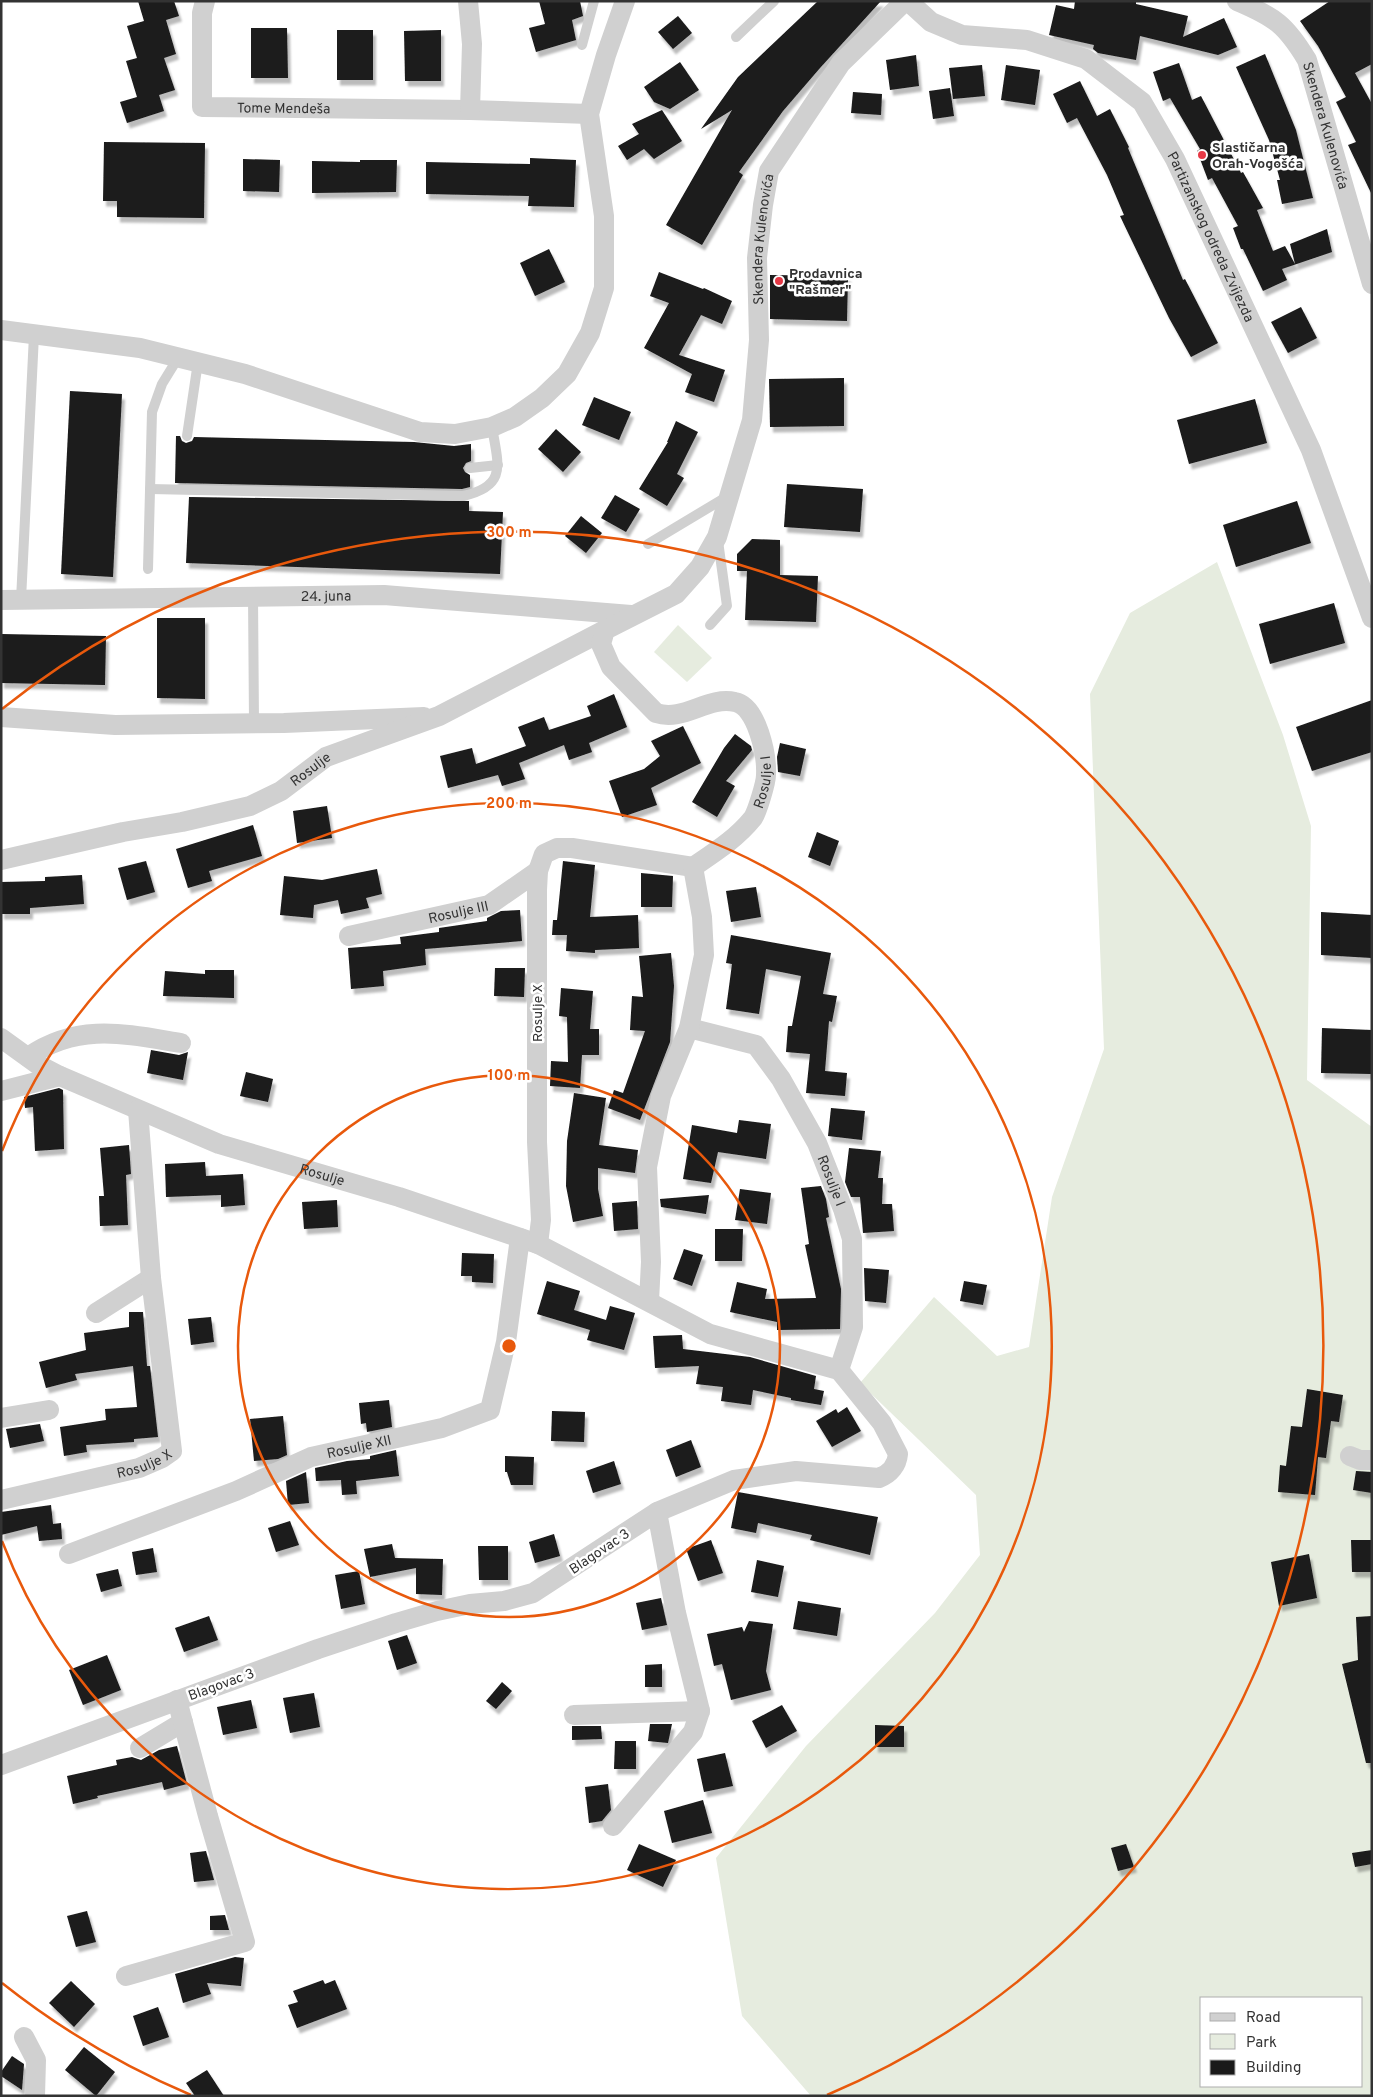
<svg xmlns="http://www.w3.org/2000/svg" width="1373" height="2097" font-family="Overpass,sans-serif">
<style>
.green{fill:#e6ecdf;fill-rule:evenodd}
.building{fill:#1a1a1a;filter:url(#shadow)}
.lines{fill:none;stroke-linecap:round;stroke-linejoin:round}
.service{stroke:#d0d0d0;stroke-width:10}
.minor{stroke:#d0d0d0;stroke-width:20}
.ring{fill:none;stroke:#e8590c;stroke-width:2.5}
.poi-dot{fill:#e63946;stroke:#fff;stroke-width:2}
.labels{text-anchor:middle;stroke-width:5;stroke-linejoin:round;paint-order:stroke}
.street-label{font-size:14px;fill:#333;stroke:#fff}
.poi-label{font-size:14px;font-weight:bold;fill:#333;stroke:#fff;text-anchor:start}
.centre{fill:#e8590c;stroke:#fff;stroke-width:2.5}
.ring-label{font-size:15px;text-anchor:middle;font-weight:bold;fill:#e8590c;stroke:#fff;stroke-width:5;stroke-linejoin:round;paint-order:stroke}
</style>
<defs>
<filter id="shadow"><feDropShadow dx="3" dy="5.5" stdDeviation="1" flood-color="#0004"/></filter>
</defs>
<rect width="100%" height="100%" fill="#fff"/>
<g class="green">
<path d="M1217 562 1283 735 1311 826 1307 1080 1372 1127V2096H811L742 2016 716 1858 806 1746 935 1613 980 1555 976 1495 860 1383 934 1297 997 1356 1029 1347 1052 1197 1104 1049 1090 694 1130 613ZM1202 1998H1362V2086H1202Z"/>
<polygon points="678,625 712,658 687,682 654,652"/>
</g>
<g class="building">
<polygon points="138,1 174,1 179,16 166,20 176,54 164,58 175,90 159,95 164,111 127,123 120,102 137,97 126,61 137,58 127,26 144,21"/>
<polygon points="539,1 580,1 583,16 572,20 576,40 536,52 529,28 545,24"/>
<polygon points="818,1 881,1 820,68 783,111 739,172 743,175 702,245 666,225 732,110 701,129 738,77"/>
<polygon points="1075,1 1136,1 1136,4 1188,16 1183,37 1224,18 1237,47 1218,55 1140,36 1136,60 1098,53 1093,49 1094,45 1049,35 1056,5 1074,9"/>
<polygon points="1330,1 1372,1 1372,64 1355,73 1372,104 1372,195 1348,145 1356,142 1336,102 1346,97 1318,46 1300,21"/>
<polygon points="678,16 692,33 673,49 658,32"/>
<polygon points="251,28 287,28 288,78 251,78"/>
<rect x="337" y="30" width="36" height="50"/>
<polygon points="441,30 441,81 405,81 404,31"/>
<polygon points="1265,54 1296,130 1313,198 1282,204 1277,180 1280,180 1269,140 1236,67"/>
<polygon points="916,55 919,86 890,90 886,60"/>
<polygon points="680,62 699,90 670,109 654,102 644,87"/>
<polygon points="1179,63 1192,100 1201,96 1241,173 1243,172 1263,208 1257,210 1273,251 1285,246 1295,264 1290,244 1327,229 1332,252 1282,269 1287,280 1263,291 1243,249 1241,249 1233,228 1238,226 1212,178 1208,180 1197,151 1200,149 1170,98 1163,101 1153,72"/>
<polygon points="982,65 985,96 953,99 949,68"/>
<polygon points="1006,65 1040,70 1035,105 1001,100"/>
<polygon points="1080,81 1097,116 1110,109 1129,147 1128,148 1183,280 1185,279 1218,343 1191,357 1169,318 1120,216 1124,215 1107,175 1077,118 1067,123 1053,94"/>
<polygon points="950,88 954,116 933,119 929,91"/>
<polygon points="853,92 882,94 881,115 851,113"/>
<polygon points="662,110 682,141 654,159 644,149 627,160 618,146 639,134 632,124"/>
<polygon points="104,142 205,143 204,218 117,217 117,201 103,201"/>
<polygon points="530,158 576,160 574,207 528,206 529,196 426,194 426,162 530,164"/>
<polygon points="243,159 280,160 279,192 243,191"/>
<polygon points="360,160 397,160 396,192 312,193 312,161 360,162"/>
<polygon points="549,249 565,282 535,296 520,263"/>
<polygon points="659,272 703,289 704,288 732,301 722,324 701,315 679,355 725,370 714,402 685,392 692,374 644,348 669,303 650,296"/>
<polygon points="770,275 848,276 847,321 770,319"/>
<polygon points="1301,307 1317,338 1288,353 1271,322"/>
<polygon points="844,378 844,426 770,427 769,379"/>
<polygon points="70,391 122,394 113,577 61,574"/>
<polygon points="594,397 631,412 619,440 582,425"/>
<polygon points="1255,399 1267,443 1189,464 1177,420"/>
<polygon points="676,421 698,432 677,474 684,478 667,506 639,489 668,442 667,442"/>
<polygon points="556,429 581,452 563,472 538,449"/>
<polygon points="176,436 180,436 182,441 186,443 192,441 194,437 414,442 454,446 471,444 471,461 466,463 463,468 465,472 470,475 470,487 462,489 175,483"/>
<polygon points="787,484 863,489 860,532 784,527"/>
<polygon points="615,495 640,509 626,532 601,518"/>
<polygon points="189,497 469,501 469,511 503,512 500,574 186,563"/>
<polygon points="1297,501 1311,543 1236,567 1223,525"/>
<polygon points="581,516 602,533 586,553 565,536"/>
<polygon points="752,539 780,540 780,575 818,576 816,622 745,620 747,571 737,571 737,554"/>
<polygon points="1334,603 1345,643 1270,664 1259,624"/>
<polygon points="157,618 205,618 205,699 157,698"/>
<polygon points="1,634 106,636 105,685 1,683"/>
<polygon points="614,694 627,727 589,743 592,752 569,760 564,745 519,763 525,779 502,786 498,775 448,788 440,756 472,748 476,764 526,746 518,727 544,717 549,730 591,716 587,706"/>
<polygon points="1372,700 1372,752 1312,771 1296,727"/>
<polygon points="683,726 701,763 651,788 657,805 622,817 609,781 644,769 660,756 651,741"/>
<polygon points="735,734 751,746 752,750 726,781 735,786 717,817 692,802 724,748"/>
<polygon points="780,743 806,749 800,776 778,772 777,757"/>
<polygon points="327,806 332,838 297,843 293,811"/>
<polygon points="253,825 262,856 209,871 212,881 188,888 176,849"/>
<polygon points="817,832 839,841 830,866 808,857"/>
<polygon points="146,861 155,892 127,900 118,868"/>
<polygon points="563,861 595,865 590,917 638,915 639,948 595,950 595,953 566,951 567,935 552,935 553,920 557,920"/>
<polygon points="377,869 382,894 366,898 369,908 341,914 338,900 314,905 313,918 280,915 284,876 322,880"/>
<polygon points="641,873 673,876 672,907 641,907"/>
<polygon points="82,875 84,904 30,908 30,914 1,914 1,882 45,881 45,877"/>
<polygon points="756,887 761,917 731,922 726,891"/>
<polygon points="520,910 522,941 425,949 426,965 383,971 384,986 351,989 348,948 401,944 400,937 439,932 439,928 487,921 487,918 501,911"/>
<polygon points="1321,912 1372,915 1372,958 1321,955"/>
<polygon points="731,935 831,953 823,994 837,996 832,1022 829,1021 825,1071 847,1073 845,1096 806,1093 810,1054 786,1052 788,1026 792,1026 801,976 766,969 759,1014 726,1009 732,964 726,963"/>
<polygon points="671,953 674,986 670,1042 640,1120 608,1108 614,1090 623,1093 645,1031 630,1030 632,996 643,997 639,956"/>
<polygon points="495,968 525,968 524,997 494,996"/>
<polygon points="205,970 234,970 234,998 163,996 165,971 205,974"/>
<polygon points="561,988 593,991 590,1029 599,1029 599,1055 582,1055 580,1088 550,1086 551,1061 568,1062 567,1017 559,1016"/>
<polygon points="1322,1028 1372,1030 1372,1074 1321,1073"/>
<polygon points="151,1050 179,1055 188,1052 183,1080 147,1073"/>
<polygon points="246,1072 273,1079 268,1102 240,1096"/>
<polygon points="59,1088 63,1090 64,1149 35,1151 33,1107 25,1108 24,1097"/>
<polygon points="574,1093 606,1098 599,1145 638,1150 635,1173 598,1168 598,1189 603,1216 573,1222 566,1186 567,1141"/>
<polygon points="831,1108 865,1111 862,1140 828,1136"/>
<polygon points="739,1120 771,1124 766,1159 718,1152 711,1183 683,1179 692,1125 737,1133"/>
<polygon points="129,1145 131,1174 126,1175 128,1225 100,1226 99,1196 104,1196 100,1148"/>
<polygon points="849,1148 881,1151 878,1178 883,1178 882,1204 892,1204 894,1231 863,1233 860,1197 851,1197 845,1182"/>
<polygon points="205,1162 206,1176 243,1174 245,1205 221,1207 221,1195 166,1197 165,1164"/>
<polygon points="821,1186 826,1199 829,1217 826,1218 841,1289 840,1329 777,1330 777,1322 730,1312 737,1282 767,1289 765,1299 816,1298 805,1245 809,1244 801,1188"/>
<polygon points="740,1189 771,1193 767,1224 735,1220"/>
<polygon points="709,1195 706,1214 661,1207 660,1199"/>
<polygon points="337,1200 338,1227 304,1229 302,1202"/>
<polygon points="637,1201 638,1229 614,1231 612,1203"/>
<polygon points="715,1229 743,1229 742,1261 715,1261"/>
<polygon points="684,1249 703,1255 692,1286 673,1279"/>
<polygon points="462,1253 494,1254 493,1283 472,1282 472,1276 461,1276"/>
<polygon points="864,1268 889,1270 886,1303 865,1301"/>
<polygon points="547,1281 580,1291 574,1310 606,1320 610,1306 635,1313 624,1350 587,1340 590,1330 537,1314"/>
<polygon points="964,1281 987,1285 983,1305 960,1301"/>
<polygon points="129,1312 143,1312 147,1366 150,1366 158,1437 134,1439 134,1442 86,1445 87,1452 64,1456 60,1427 106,1420 105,1409 137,1407 133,1366 75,1374 77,1380 46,1388 39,1362 86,1350 84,1333 129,1327"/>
<polygon points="211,1317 214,1342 191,1345 188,1319"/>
<polygon points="682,1335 683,1349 750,1357 816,1376 814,1389 824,1391 821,1405 791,1400 791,1398 753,1390 751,1405 721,1401 723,1387 696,1384 699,1366 655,1368 653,1336"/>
<polygon points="1307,1389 1343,1395 1339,1422 1331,1421 1326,1458 1318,1457 1315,1495 1278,1492 1280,1465 1286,1466 1291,1426 1302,1427"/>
<polygon points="389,1400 392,1427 367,1432 366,1423 361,1424 359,1403"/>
<polygon points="847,1407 861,1431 832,1447 816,1421 836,1409 838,1413"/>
<polygon points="552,1411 585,1412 584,1442 551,1441"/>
<polygon points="283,1416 287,1455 278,1459 254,1461 250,1419"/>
<polygon points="40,1424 44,1441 10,1448 6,1429"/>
<polygon points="691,1440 701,1467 676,1477 666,1450"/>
<polygon points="396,1450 399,1476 356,1481 357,1494 342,1495 341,1480 316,1481 315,1468 347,1461 370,1459 370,1456"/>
<polygon points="505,1456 534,1457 533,1485 511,1485 507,1472 505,1472"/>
<polygon points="614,1461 621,1484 593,1493 586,1471"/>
<polygon points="1356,1471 1372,1472 1372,1493 1353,1490"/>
<polygon points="306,1472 309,1503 288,1505 286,1481"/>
<polygon points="738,1492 878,1517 870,1555 810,1540 812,1535 758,1523 756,1533 731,1528"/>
<polygon points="51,1505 53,1524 61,1523 62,1539 39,1541 37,1526 1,1535 1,1512"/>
<polygon points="290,1521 299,1545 276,1552 268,1528"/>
<polygon points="554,1534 560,1556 535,1563 529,1542"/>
<polygon points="711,1540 723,1573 698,1581 686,1549"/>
<polygon points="1351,1540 1372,1540 1372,1572 1352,1572"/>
<polygon points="392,1544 395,1558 443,1559 442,1595 416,1594 416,1568 370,1577 364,1549"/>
<polygon points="478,1546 508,1546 508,1580 479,1580"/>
<polygon points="153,1548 157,1572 136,1575 132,1552"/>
<polygon points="1309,1554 1317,1598 1279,1606 1271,1562"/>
<polygon points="757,1560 784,1566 778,1597 751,1592"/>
<polygon points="118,1569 122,1586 101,1592 96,1574"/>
<polygon points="359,1571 365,1604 341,1609 335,1575"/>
<polygon points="661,1598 667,1625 642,1630 636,1603"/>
<polygon points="798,1601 841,1608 837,1636 793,1629"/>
<polygon points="209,1616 218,1640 184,1652 175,1628"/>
<polygon points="1372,1616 1372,1763 1366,1763 1342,1664 1358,1660 1356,1617"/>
<polygon points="749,1621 773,1624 766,1671 771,1690 731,1700 722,1664 714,1666 707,1634 742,1627 744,1632"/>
<polygon points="407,1635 417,1663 397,1670 388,1641"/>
<polygon points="107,1655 121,1690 83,1705 69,1670"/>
<polygon points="662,1664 662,1687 645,1687 645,1665"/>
<polygon points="502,1682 512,1691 496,1709 486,1701"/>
<polygon points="314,1693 320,1727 290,1733 283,1698"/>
<polygon points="251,1700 257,1728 223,1735 217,1707"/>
<polygon points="782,1705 797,1731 766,1748 752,1721"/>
<polygon points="650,1724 672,1724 668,1743 648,1741"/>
<polygon points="875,1725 904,1726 904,1747 875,1747"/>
<polygon points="572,1726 601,1726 602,1739 572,1740"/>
<polygon points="615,1741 636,1741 636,1769 614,1769"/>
<polygon points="177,1746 187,1784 164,1790 162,1782 97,1796 98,1798 73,1804 67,1776 117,1765 116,1760 132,1757 141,1760 159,1750"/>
<polygon points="725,1753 733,1786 704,1792 697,1759"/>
<polygon points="608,1784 611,1810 602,1821 589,1823 585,1787"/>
<polygon points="703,1800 712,1833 672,1843 664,1811"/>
<polygon points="639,1844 676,1860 663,1887 627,1870"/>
<polygon points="1126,1844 1134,1867 1118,1871 1111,1848"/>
<polygon points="1372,1850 1372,1864 1355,1867 1352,1853"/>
<polygon points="206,1851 214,1880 194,1882 190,1853"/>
<polygon points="87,1911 96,1942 76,1947 67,1916"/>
<polygon points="225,1915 229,1930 210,1930 210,1916"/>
<polygon points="235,1957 244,1958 241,1986 207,1983 211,1994 183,2003 175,1974"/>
<polygon points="323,1980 325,1984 335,1980 347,2009 297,2028 288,2005 298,2002 293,1991"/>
<polygon points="71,1981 95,2004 74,2027 49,2003"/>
<polygon points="158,2007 169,2037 143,2046 133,2016"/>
<polygon points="84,2047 115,2072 96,2096 65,2070"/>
<polygon points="12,2056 24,2064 22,2090 1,2076 1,2072"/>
<polygon points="207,2070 224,2096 195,2096 186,2083"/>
</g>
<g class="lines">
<g class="service">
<polyline points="736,37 774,1"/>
<polyline points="582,45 594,1"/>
<polyline points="187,436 198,362"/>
<polyline points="470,468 498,465"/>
<path d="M150 489 463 496C508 486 498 464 492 427"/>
<polyline points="648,544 728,496"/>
<polyline points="148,569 152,412 162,384 178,358"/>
<polyline points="253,596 254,723"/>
<polyline points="21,600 34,335"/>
<polyline points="710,625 727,606 718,541"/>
</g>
<g class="minor">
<path id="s1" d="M205 1 202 13V107L470 110 589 114"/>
<polyline points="468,1 472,44 470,110"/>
<path id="s2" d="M908 1 931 22 962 35 1027 40 1086 59 1142 102 1175 159 1311 450 1372 618"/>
<path id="s3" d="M1237 1C1275 17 1286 25 1307 60L1372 284"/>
<polyline points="1,330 140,348 245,374 420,432 455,434 492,427 515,417 542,398 567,374 590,333 604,288 604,216 589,114 606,55 625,1"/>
<path id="s4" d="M1 600 384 595 631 615"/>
<polyline points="1,717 115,725 284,723 424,717"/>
<path id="s5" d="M1 860 123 832 182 822 250 806 281 791 326 757 439 716 605 630"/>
<path id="s6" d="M349 936 489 905 538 871"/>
<path id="s7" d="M689 1028 756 1045 781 1079 817 1143 843 1209 852 1239 853 1327 839 1370"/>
<path id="s8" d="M1 1038 37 1064 60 1076 219 1144 399 1197 538 1244 710 1334 839 1370 882 1423 898 1454C897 1465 890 1474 879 1478L796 1471 734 1480 657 1512 533 1593 504 1601 470 1604 437 1611 396 1623 318 1649 1 1765"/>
<path d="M28 1057C78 1022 126 1034 181 1043"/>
<polyline points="1,1091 60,1076"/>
<polyline points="538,1244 541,1220 537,1142 537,890 538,871 544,854 557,848 572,848 693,867"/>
<path id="s9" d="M649 1301 651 1262 647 1167 661 1096 689 1028 704 955 702 917 693 867C715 852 736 839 753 818 757 812 766 783 766 775 767 755 757 706 735 702 707 696 684 722 656 713L611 667 601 644 605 630 676 594 700 567 717 537 752 420 759 340 757 258 763 205 769 171 841 63 905 1"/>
<polyline points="96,1313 151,1278"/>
<polyline points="1,1418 49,1410"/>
<polyline points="1350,1456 1360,1460 1372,1460"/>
<path id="s10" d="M1 1500 139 1468 162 1458 172 1451 151 1278 138 1110"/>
<path id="s11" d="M69 1554 236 1491 311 1457 442 1428 490 1410 506 1342 520 1238"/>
<polyline points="574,1715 700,1711"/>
<polyline points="140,1748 183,1722"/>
<polyline points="613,1826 693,1732 700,1711 676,1613 657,1512"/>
<polyline points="126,1976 245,1942 208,1816 177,1700"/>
<polyline points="24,2037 36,2060 35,2096"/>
</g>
</g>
<g class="ring">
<circle cx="509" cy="1346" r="271"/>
<path d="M2 1151A543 543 0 1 1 2 1541"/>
<path d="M191 2095A814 814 0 0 1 2 1983M2 709A814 814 0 1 1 827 2095"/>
</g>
<g class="poi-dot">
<circle cx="1202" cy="155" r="5"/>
<circle cx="779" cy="281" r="5"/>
</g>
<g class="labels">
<g class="street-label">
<text dy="5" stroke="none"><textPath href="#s1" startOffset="188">Tome Mendeša</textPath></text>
<text dy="5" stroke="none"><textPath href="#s3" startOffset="162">Skendera Kulenovića</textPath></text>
<text dy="5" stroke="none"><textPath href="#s2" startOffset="414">Partizanskog odreda Zvijezda</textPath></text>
<text dy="5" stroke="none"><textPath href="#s9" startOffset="1289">Skendera Kulenovića</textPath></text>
<text dy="5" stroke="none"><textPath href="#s4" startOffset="325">24. juna</textPath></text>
<text dy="5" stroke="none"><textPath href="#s5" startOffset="326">Rosulje</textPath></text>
<text dy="5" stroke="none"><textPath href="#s9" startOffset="559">Rosulje I</textPath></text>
<text dy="5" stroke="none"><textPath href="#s6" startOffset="112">Rosulje III</textPath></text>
<text transform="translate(537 1013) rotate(-90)" y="5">Rosulje X</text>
<text dy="5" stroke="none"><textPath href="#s8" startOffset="351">Rosulje</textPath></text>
<text dy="5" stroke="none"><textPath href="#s7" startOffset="225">Rosulje I</textPath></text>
<text dy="5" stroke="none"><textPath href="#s11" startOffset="310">Rosulje XII</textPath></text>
<text dy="5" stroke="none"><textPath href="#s10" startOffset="148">Rosulje X</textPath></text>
<text transform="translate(599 1551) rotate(-34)" y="5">Blagovac 3</text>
<text transform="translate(221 1684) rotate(-20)" y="5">Blagovac 3</text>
</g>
<g class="poi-label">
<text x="1212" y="152">Slastičarna<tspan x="1212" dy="16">Orah-Vogošća</tspan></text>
<text x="789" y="278">Prodavnica<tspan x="789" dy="16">"Rašmer"</tspan></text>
</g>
</g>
<circle cx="509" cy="1346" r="8" class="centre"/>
<g class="ring-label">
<text x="509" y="537">300 m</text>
<text x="509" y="808">200 m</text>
<text x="509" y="1080">100 m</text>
</g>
<rect width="1373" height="2097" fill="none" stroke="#333333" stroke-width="5"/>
<rect x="1200" y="1997" width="162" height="90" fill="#ffffff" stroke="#adadad"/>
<rect x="1210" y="2013" width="25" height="8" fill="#d0d0d0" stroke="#adadad"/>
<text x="1246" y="2022" font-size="15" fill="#333333">Road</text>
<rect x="1210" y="2034" width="25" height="15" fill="#e6ecdf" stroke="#adadad"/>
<text x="1246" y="2047" font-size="15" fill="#333333">Park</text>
<rect x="1210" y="2060" width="25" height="15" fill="#1a1a1a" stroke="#adadad"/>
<text x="1246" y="2072" font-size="15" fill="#333333">Building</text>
</svg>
